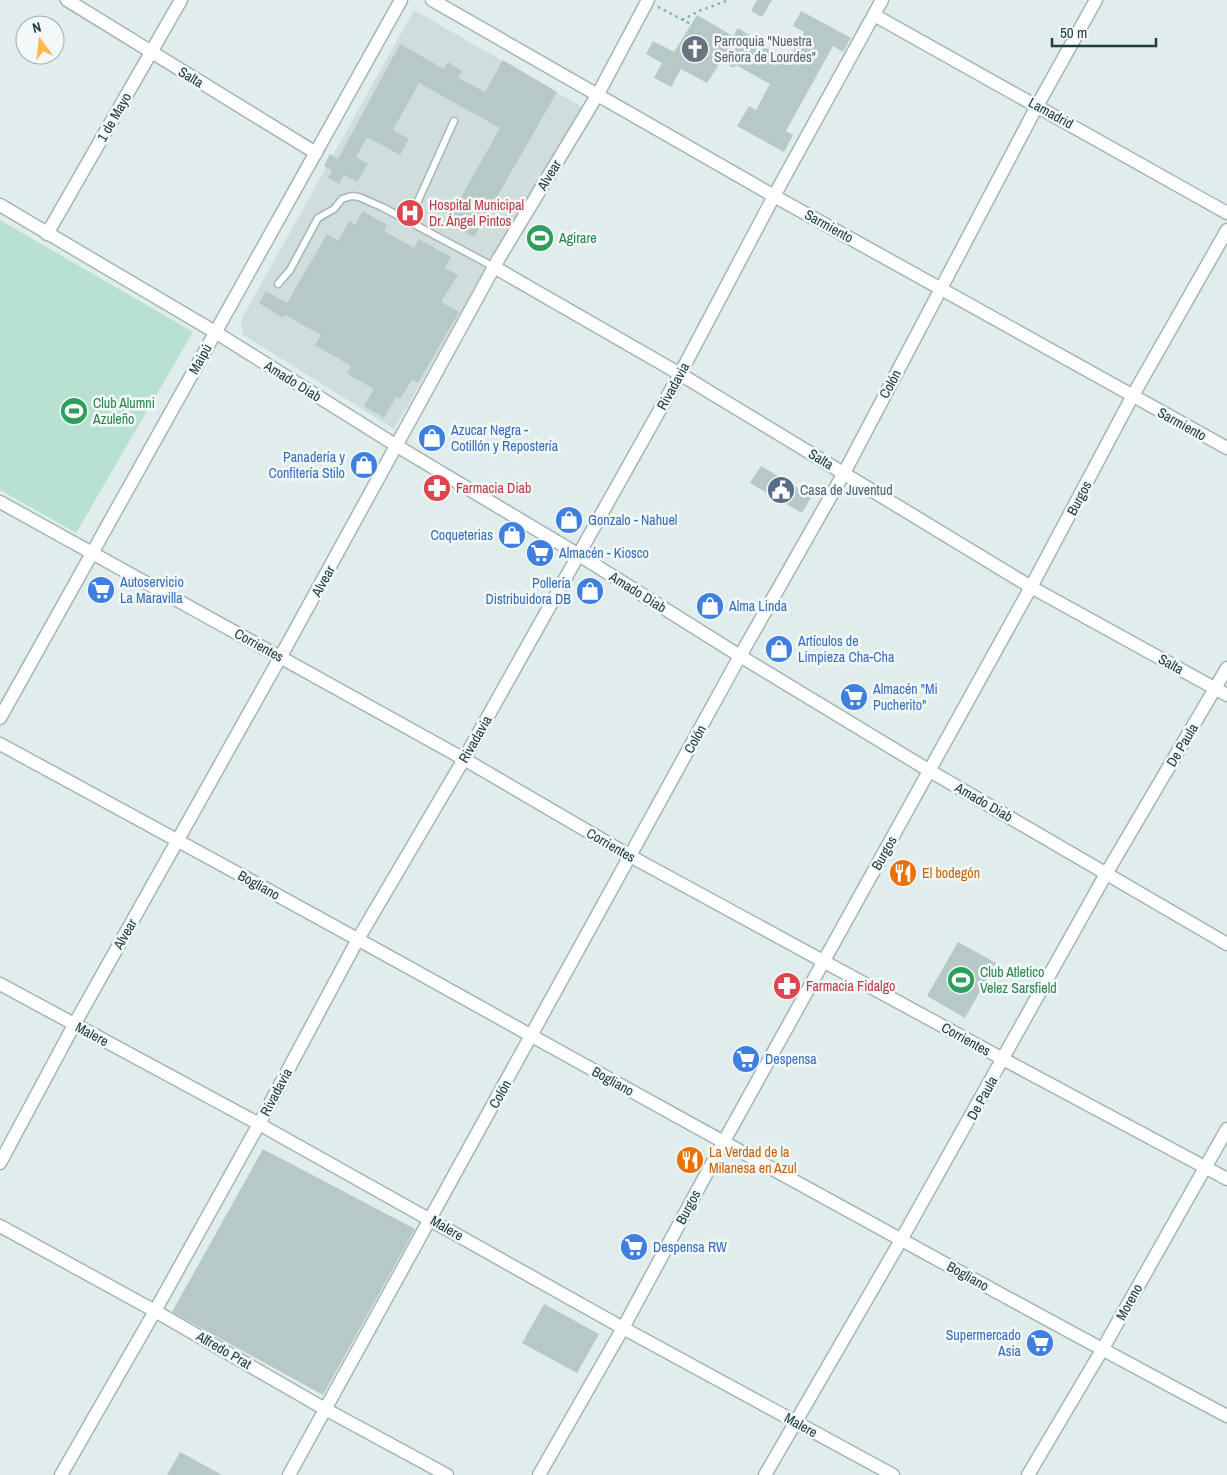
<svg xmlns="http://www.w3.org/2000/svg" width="1227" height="1475" font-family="'Archivo Narrow',sans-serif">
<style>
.built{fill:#cfdedc}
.green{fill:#b8e1d2}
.building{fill:#b6c9c7}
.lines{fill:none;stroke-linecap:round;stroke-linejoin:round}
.service-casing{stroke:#a3b5b6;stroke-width:9}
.minor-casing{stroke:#a3b5b6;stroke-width:15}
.path{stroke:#7fb2b4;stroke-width:2.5;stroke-dasharray:2.5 4;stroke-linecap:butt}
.service{stroke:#fff;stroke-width:6}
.minor{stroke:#fff;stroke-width:12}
.labels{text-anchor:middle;stroke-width:5;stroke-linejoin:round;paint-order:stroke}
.worship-label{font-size:14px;fill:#5b616d;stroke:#f3f9f9;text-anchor:start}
.street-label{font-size:14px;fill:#203d40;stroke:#f3f9f9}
.health-label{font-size:14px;fill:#be3a42;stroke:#f3f9f9;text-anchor:start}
.leisure-label{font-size:14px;fill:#27864d;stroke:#f3f9f9;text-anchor:start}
.shop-label{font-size:14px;fill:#366cbe;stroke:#f3f9f9;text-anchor:start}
.service-label{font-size:14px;fill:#4e5e75;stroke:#f3f9f9;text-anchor:start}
.food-label{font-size:14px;fill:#c56008;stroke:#f3f9f9;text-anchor:start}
</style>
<rect width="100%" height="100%" fill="#e1eded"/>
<polygon class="built" points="414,10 582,107 394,429 243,335 241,320"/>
<polygon class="green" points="0,220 193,332 76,533 0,490"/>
<g class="building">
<polygon points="757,0 772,0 762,17 751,11"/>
<polygon points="801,11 851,38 843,52 833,46 786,131 793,135 784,152 737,126 749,106 756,110 770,84 736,65 734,68 721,61 707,83 681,69 671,87 654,78 662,63 646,54 653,41 674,52 697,15 733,36 738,28 752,37 751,40 788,60 804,32 793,26"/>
<polygon points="400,44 444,69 448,62 462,71 458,78 485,92 503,60 557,92 474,237 447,222 500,128 419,83 393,130 409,139 400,155 367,137 356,157 368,164 357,182 344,175 339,184 328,178 332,170 324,166 330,154 338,159"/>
<polygon points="363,211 387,225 384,231 414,248 419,239 451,257 445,268 458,275 441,302 459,312 418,383 412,380 400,399 396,397 384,418 364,406 374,389 347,374 351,366 315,345 321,335 285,315 283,318 259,303 266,291 287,303 327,234 338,241 349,221 355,225"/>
<polygon points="761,466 812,496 802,513 750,483"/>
<polygon points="958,942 996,963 965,1018 927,996"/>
<polygon points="263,1149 415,1229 323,1395 172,1312"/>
<polygon points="544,1304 599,1334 577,1373 522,1343"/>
<polygon points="180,1452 222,1475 167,1475"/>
</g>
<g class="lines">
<defs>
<g id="service">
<polyline points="409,221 454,121"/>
<polyline points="278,284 290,270 318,218 334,209 342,199 352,196 359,197 382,207 494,267"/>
</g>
<g id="minor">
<polyline points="67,0 316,153"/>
<polyline points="432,0 774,196 1227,448"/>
<polyline points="874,15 1227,213"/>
<polyline points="0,205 215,332 397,446 579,555 740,656 930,771 1227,944"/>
<polyline points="47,234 181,0"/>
<polyline points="494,267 680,374 1031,587 1227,695"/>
<polyline points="0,502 464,759 630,856 1003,1059 1227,1179"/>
<polyline points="0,718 401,0"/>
<path d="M0 744C177 840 354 936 530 1035 762 1163 993 1292 1227 1416"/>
<polyline points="0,984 259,1124 623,1328 893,1475"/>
<polyline points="0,1163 74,1025 281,656 499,258 598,94 648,0"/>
<polyline points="0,1226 155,1311 325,1409 447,1475"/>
<polyline points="61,1475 155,1311 259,1124 358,939 464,759 680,374 774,196 882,0"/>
<polyline points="289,1475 740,656 844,473 1037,106 1096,0"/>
<polyline points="539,1475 623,1328 723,1143 1031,587 1132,397 1227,230"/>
<polyline points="765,1475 901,1240 1106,874 1227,668"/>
<polyline points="1028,1475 1102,1350 1227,1129"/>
</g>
</defs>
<use href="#service" class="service-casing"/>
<use href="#minor" class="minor-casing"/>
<g class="path">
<polyline points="658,7 691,24"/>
<polyline points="682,20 699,11 729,0"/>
</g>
<use href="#service" class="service"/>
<use href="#minor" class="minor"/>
</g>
<defs>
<symbol id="church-disc" viewBox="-11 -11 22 22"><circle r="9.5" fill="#6b7280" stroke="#f3f9f9"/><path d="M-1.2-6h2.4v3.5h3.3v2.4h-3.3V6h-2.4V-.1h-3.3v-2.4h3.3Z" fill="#fff"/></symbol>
<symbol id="hospital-disc" viewBox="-11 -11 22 22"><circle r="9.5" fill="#e0444e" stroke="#f3f9f9"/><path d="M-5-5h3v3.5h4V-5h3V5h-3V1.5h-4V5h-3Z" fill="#fff"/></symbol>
<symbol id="stadium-disc" viewBox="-11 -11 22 22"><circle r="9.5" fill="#2e9e5b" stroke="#f3f9f9"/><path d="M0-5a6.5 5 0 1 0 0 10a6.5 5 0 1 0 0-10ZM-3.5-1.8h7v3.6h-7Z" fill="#fff"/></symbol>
<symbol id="shop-disc" viewBox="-11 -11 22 22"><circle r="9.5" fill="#3f7fe0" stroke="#f3f9f9"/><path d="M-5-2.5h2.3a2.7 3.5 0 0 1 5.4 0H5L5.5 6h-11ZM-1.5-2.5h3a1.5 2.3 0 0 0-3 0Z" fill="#fff"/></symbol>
<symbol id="pharmacy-disc" viewBox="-11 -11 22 22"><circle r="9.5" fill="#e0444e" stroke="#f3f9f9"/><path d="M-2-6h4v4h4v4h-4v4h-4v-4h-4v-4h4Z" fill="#fff"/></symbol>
<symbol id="civic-disc" viewBox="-11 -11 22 22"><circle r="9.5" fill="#5c6f8a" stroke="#f3f9f9"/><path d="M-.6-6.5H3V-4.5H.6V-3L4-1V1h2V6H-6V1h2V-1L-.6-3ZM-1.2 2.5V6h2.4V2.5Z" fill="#fff"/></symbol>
<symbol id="supermarket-disc" viewBox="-11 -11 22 22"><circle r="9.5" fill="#3f7fe0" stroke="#f3f9f9"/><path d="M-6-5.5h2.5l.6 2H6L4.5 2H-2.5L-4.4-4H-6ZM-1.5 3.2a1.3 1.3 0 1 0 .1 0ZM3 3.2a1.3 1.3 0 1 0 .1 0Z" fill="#fff"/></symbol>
<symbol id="restaurant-disc" viewBox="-11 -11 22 22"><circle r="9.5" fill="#e8710a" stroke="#f3f9f9"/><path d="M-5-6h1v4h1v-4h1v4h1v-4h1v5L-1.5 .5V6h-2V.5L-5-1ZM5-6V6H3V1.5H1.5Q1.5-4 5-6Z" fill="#fff"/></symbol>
</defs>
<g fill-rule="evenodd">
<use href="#church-disc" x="679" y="33" width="32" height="32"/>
<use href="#hospital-disc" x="394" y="197" width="32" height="32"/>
<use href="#stadium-disc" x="524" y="222" width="32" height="32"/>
<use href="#stadium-disc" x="58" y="395" width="32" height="32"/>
<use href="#shop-disc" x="416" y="422" width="32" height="32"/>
<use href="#shop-disc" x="348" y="449" width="32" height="32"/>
<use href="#pharmacy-disc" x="421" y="472" width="32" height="32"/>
<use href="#civic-disc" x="765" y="474" width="32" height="32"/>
<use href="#shop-disc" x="553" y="504" width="32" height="32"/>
<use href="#shop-disc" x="496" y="519" width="32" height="32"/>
<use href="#supermarket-disc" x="524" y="537" width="32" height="32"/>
<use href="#supermarket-disc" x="85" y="574" width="32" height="32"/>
<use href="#shop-disc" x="574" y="575" width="32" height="32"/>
<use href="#shop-disc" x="694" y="590" width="32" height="32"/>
<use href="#shop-disc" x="763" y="633" width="32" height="32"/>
<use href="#supermarket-disc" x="838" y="681" width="32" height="32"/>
<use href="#restaurant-disc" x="887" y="857" width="32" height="32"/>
<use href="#stadium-disc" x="945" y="964" width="32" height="32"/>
<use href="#pharmacy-disc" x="771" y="970" width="32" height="32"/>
<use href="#supermarket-disc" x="730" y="1043" width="32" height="32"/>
<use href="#restaurant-disc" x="674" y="1144" width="32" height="32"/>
<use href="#supermarket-disc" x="618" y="1231" width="32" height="32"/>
<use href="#supermarket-disc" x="1024" y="1327" width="32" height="32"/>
</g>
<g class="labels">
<g class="worship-label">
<text x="714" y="46">Parroquia "Nuestra<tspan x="714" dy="16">Señora de Lourdes"</tspan></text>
</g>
<g class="street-label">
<text transform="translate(191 77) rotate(31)" y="5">Salta</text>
<text transform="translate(1051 113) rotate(29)" y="5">Lamadrid</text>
<text transform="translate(114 117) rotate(-60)" y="5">1 de Mayo</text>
<text transform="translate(549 175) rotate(-59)" y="5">Alvear</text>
<text transform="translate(829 226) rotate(29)" y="5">Sarmiento</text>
<text transform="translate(200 359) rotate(-61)" y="5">Maipú</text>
<text transform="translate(293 381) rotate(32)" y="5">Amado Diab</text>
<text transform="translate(890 384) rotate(-62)" y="5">Colón</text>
<text transform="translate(673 386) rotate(-61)" y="5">Rivadavia</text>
<text transform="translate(1182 424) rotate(29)" y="5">Sarmiento</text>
<text transform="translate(821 459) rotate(31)" y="5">Salta</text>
<text transform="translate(1079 498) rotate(-62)" y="5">Burgos</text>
<text transform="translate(323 581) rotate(-61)" y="5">Alvear</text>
<text transform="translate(638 592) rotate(32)" y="5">Amado Diab</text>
<text transform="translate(259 645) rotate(29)" y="5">Corrientes</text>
<text transform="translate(1171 664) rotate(29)" y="5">Salta</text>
<text transform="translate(475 739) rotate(-60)" y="5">Rivadavia</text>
<text transform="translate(695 739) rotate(-61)" y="5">Colón</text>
<text transform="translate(1182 745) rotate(-59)" y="5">De Paula</text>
<text transform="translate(984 802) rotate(30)" y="5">Amado Diab</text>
<text transform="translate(611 845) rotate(30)" y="5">Corrientes</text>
<text transform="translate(884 853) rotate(-61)" y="5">Burgos</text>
<text transform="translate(259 885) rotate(29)" y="5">Bogliano</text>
<text transform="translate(125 934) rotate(-60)" y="5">Alvear</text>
<text transform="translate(92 1034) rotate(28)" y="5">Malere</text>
<text transform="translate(966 1039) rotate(29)" y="5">Corrientes</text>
<text transform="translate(613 1081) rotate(29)" y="5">Bogliano</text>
<text transform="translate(276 1092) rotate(-62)" y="5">Rivadavia</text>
<text transform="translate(500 1094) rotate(-61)" y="5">Colón</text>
<text transform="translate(982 1098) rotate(-61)" y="5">De Paula</text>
<text transform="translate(688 1207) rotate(-62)" y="5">Burgos</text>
<text transform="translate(447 1228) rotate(30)" y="5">Malere</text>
<text transform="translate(968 1276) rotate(29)" y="5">Bogliano</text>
<text transform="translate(1129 1302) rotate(-61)" y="5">Moreno</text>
<text transform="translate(224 1350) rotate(30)" y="5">Alfredo Prat</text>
<text transform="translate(801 1425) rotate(29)" y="5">Malere</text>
</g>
<g class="health-label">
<text x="429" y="210">Hospital Municipal<tspan x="429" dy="16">Dr. Ángel Pintos</tspan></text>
<text x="456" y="493">Farmacia Diab</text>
<text x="806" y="991">Farmacia Fidalgo</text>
</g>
<g class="leisure-label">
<text x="559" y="243">Agirare</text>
<text x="93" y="408">Club Alumni<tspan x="93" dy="16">Azuleño</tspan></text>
<text x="980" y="977">Club Atletico<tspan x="980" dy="16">Velez Sarsfield</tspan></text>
</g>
<g class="shop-label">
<text x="451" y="435">Azucar Negra -<tspan x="451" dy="16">Cotillón y Repostería</tspan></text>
<text x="345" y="462" text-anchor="end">Panadería y<tspan x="345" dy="16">Confitería Stilo</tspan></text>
<text x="588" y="525">Gonzalo - Nahuel</text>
<text x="493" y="540" text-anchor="end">Coqueterias</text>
<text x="559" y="558">Almacén - Kiosco</text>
<text x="120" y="587">Autoservicio<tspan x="120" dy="16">La Maravilla</tspan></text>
<text x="571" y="588" text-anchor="end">Pollería<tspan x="571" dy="16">Distribuidora DB</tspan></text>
<text x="729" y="611">Alma Linda</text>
<text x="798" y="646">Artículos de<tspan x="798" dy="16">Limpieza Cha-Cha</tspan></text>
<text x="873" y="694">Almacén "Mi<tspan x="873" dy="16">Pucherito"</tspan></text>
<text x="765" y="1064">Despensa</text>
<text x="653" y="1252">Despensa RW</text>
<text x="1021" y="1340" text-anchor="end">Supermercado<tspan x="1021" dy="16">Asia</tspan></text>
</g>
<g class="service-label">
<text x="800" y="495">Casa de Juventud</text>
</g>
<g class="food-label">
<text x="922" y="878">El bodegón</text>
<text x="709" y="1157">La Verdad de la<tspan x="709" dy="16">Milanesa en Azul</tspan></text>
</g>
</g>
<g transform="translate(40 40) rotate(345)"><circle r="24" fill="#f3f9f9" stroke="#9faeaf"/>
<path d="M0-4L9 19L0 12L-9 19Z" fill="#ffbb4e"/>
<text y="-8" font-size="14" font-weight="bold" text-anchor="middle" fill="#203d40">N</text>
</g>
<path d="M1052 38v8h104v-8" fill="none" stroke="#203d40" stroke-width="2.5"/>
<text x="1060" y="38" font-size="15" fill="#203d40" stroke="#f3f9f9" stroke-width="4" paint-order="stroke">50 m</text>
</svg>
